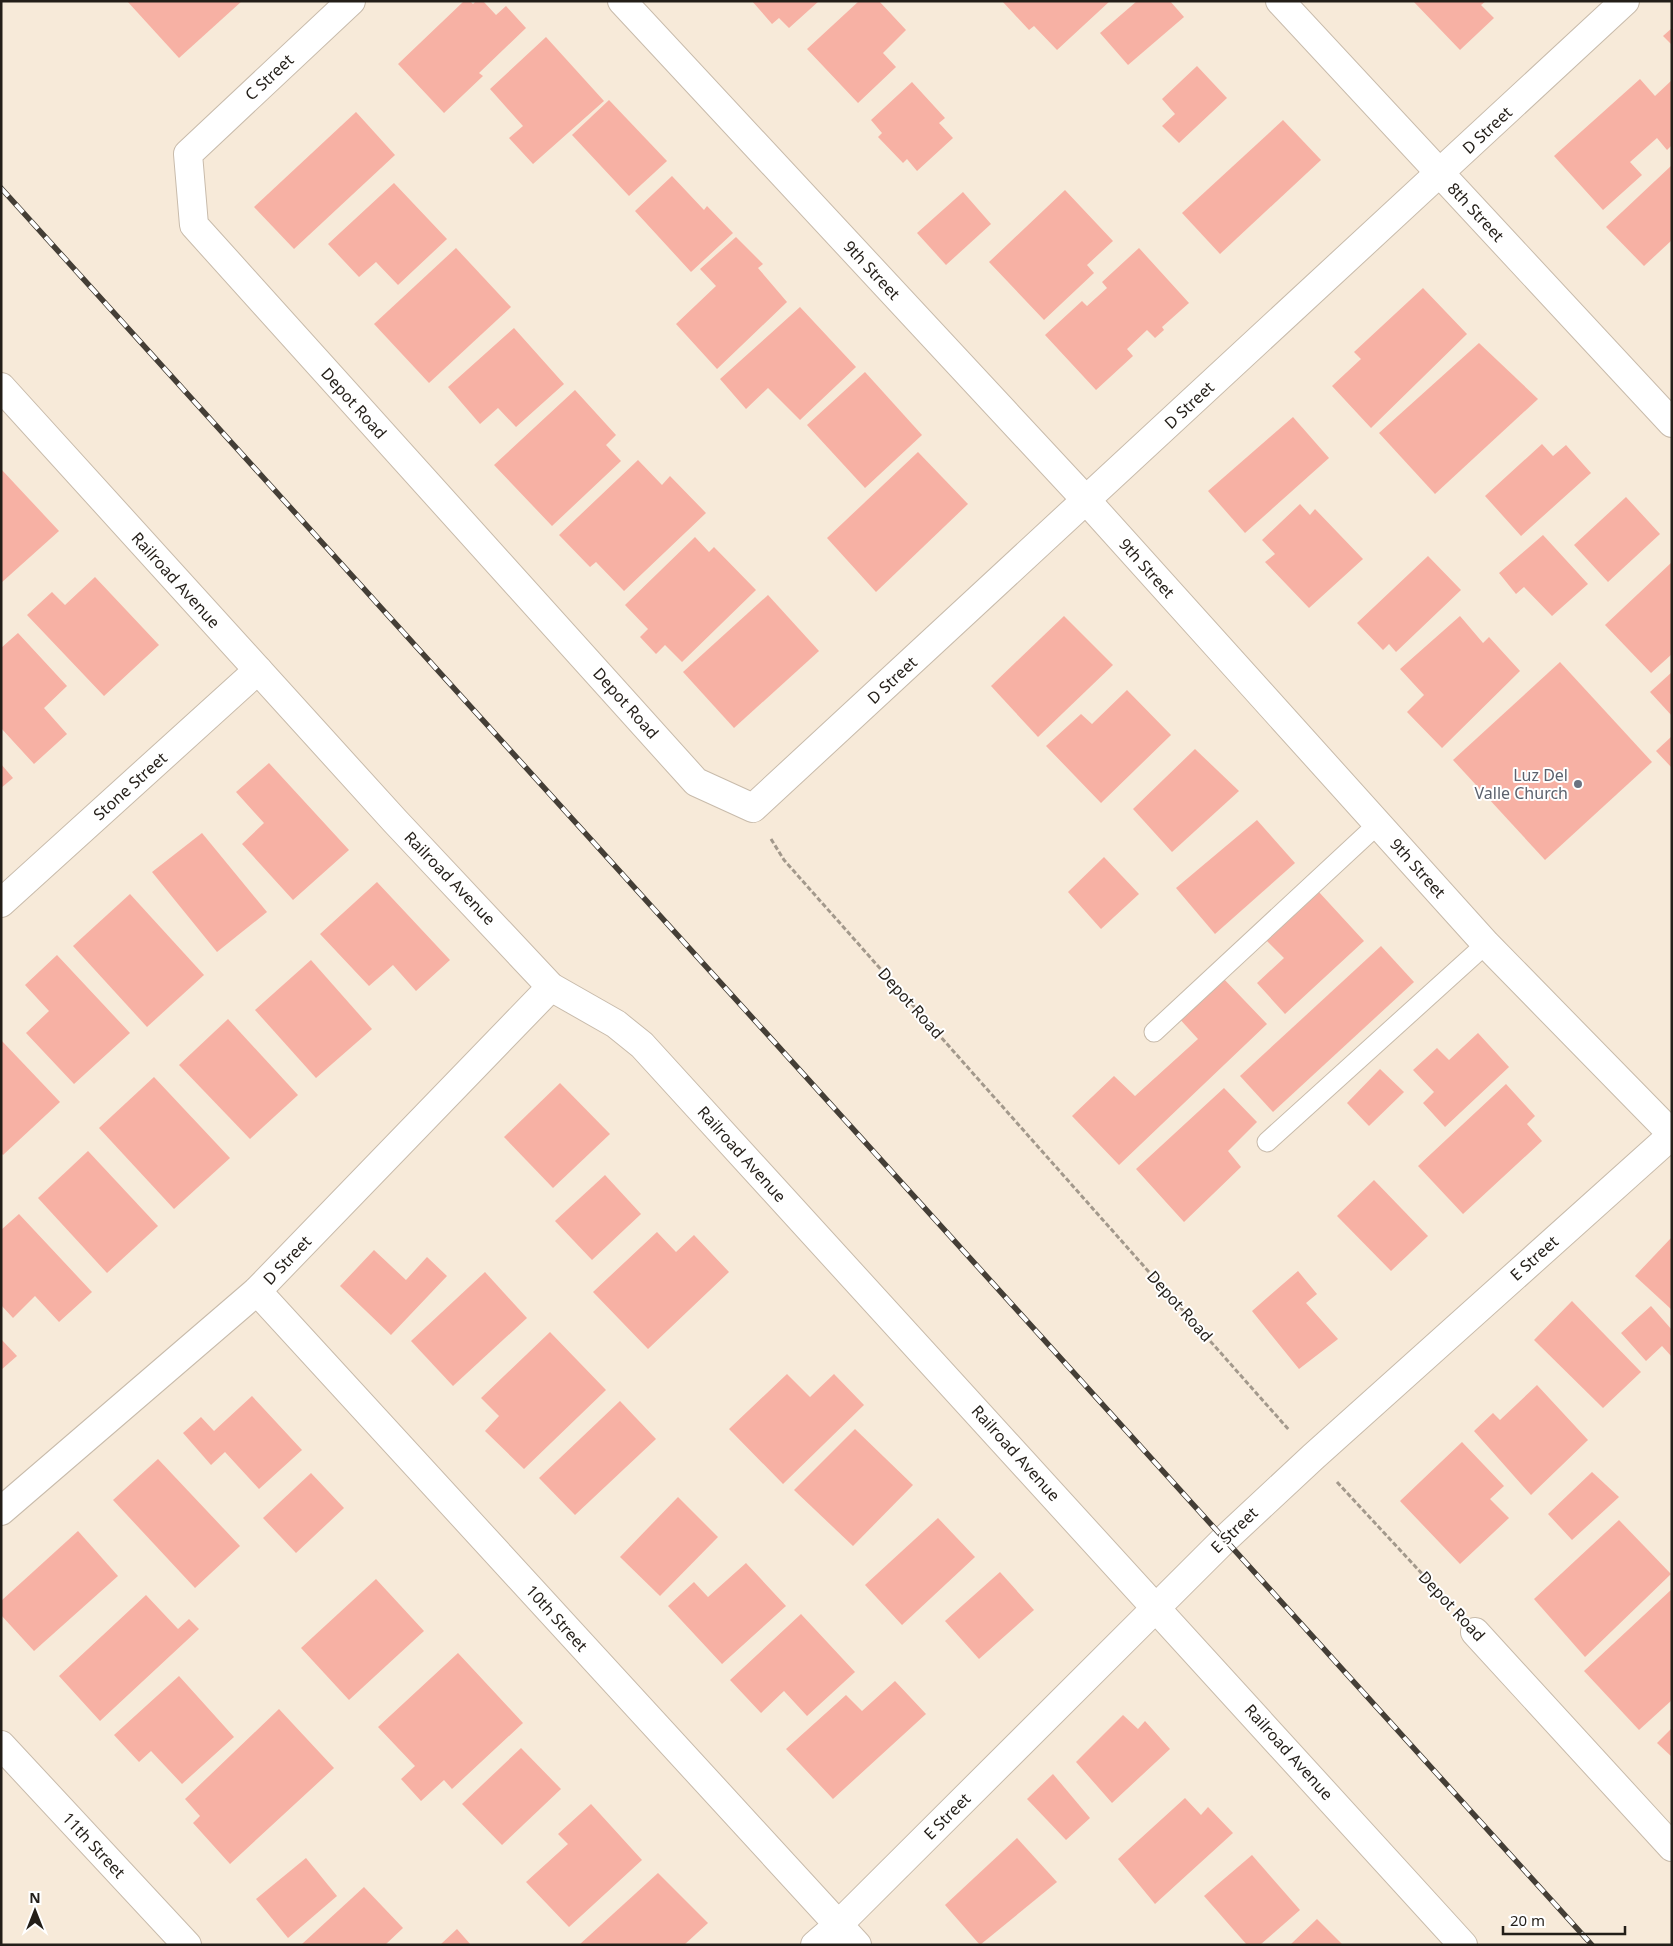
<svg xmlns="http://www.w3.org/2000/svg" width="1673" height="1946" font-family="'Noto Sans',sans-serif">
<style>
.building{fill:#f7b1a4}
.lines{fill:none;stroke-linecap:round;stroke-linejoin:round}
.service-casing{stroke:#c8bbab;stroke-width:21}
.minor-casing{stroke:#c8bbab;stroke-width:30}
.tertiary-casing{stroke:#c8bbab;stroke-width:30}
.path{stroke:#a3998c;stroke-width:3;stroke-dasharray:5 2.5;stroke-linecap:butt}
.service{stroke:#fff;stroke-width:19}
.minor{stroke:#fff;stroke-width:28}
.tertiary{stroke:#fff;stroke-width:28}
.rail-casing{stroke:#443e36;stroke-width:5.5}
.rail{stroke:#fff;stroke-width:4;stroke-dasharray:11;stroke-linecap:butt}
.worship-dot{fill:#6b7280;stroke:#fff;stroke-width:2}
.labels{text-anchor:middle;stroke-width:4;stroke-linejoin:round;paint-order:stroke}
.street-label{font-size:16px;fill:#231e18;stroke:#fff}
.worship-label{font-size:16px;fill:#5b616d;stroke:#fff;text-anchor:end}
</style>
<rect width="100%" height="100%" fill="#f7ead9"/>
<g class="building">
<polygon points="127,1 242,1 179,58"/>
<polygon points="464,1 470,1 473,4 476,1 483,1 496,15 506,6 526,28 479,73 483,76 444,113 398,64"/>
<polygon points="752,1 819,1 789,28 779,18 772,24"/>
<polygon points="859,1 879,1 906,30 883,53 896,67 858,103 807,49"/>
<polygon points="1002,1 1110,1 1057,50 1034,26 1029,30"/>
<polygon points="1137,1 1170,1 1184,17 1128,65 1100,33"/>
<polygon points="1413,1 1486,1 1481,5 1494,18 1460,50"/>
<polygon points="1672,28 1672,45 1663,36"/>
<polygon points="546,37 604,101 533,164 509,138 523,126 490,89"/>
<polygon points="1197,66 1227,98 1179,143 1162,126 1175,114 1162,99"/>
<polygon points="1640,79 1655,96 1672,80 1672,145 1667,150 1657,138 1630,162 1642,175 1603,210 1554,156"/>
<polygon points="912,82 945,118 939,123 953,138 917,171 907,159 903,163 878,137 882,133 871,120"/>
<polygon points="609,100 667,161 629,196 572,135"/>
<polygon points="356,112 395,155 294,249 254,207"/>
<polygon points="1283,120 1321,160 1220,254 1182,213"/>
<polygon points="1672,165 1672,240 1644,266 1606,227"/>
<polygon points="672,176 704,210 707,206 733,233 691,272 635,211"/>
<polygon points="394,183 447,239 398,285 376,262 359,277 328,244"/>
<polygon points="1065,190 1113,241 1087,265 1094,273 1044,320 989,262"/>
<polygon points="963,192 991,224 946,265 917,233"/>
<polygon points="736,237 763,264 758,268 787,302 717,369 676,324 716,286 700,269"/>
<polygon points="456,248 511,307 429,383 374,324"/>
<polygon points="1139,248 1189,303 1162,327 1164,330 1155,338 1147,330 1127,349 1133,356 1096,390 1045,335 1082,301 1087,306 1107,288 1102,282"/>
<polygon points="1423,288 1467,334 1371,428 1332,386 1361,359 1354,352"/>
<polygon points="800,307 856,367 800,420 768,388 746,409 720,379"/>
<polygon points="514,328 564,384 516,427 498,408 480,424 448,387"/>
<polygon points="1479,343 1538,399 1435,494 1379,433"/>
<polygon points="865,372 922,435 865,488 807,425"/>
<polygon points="575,390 616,435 606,445 621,461 552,526 494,465"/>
<polygon points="1293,417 1329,458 1245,533 1208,491"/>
<polygon points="1542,444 1553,456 1566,445 1591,473 1521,536 1485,496"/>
<polygon points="918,452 968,504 876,592 827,538"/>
<polygon points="638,460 662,485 670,476 706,513 624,591 596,562 590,567 559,535"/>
<polygon points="1,469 59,531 1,583"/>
<polygon points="1626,497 1660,534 1608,582 1574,545"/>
<polygon points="1300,504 1310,515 1315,509 1363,559 1309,608 1265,562 1275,554 1262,540"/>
<polygon points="1543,535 1588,584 1552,616 1524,587 1516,594 1499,573"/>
<polygon points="695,537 709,552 714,547 756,590 682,662 665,645 656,654 640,637 648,629 625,605"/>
<polygon points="1428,556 1461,590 1396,652 1389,644 1383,650 1357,623"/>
<polygon points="1672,562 1672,654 1651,673 1605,625"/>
<polygon points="95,577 159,645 104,696 27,615 52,592 65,605"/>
<polygon points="768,595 819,651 734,728 683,672"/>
<polygon points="1064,616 1113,665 1038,737 991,686"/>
<polygon points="1460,616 1483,643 1489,637 1520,671 1442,748 1407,712 1424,695 1400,669"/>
<polygon points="18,633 67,686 44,708 67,734 34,764 1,728 1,648"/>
<polygon points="1560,662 1652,762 1545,860 1453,760"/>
<polygon points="1672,672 1672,716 1650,692"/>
<polygon points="1127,690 1171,735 1101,803 1046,746 1081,714 1092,724"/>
<polygon points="1672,736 1672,768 1656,751"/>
<polygon points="1195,749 1239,791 1172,852 1133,809"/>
<polygon points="269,763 349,850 293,900 242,844 264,823 236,792"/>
<polygon points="1,764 13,778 1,788"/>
<polygon points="1257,820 1295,863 1215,934 1176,888"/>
<polygon points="202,833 267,912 217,952 152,872"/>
<polygon points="1104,857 1139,894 1101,929 1068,892"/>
<polygon points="377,882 450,960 416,991 393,965 369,986 320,934"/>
<polygon points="1318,891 1364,941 1285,1014 1257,983 1284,958 1265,939"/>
<polygon points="130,894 204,975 147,1027 73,946"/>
<polygon points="1381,946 1414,982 1273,1112 1240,1076"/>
<polygon points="57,955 130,1033 74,1084 26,1033 49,1011 25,985"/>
<polygon points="311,960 372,1029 316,1078 255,1010"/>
<polygon points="1221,976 1267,1024 1119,1165 1072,1116 1114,1076 1135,1096 1198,1039 1177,1016"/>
<polygon points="228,1019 298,1095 250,1139 179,1065"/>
<polygon points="1478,1033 1509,1067 1445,1127 1423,1103 1434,1092 1413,1070 1437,1048 1449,1060"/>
<polygon points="1,1040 60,1102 3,1155 1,1153"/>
<polygon points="1380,1069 1404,1092 1369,1126 1347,1103"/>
<polygon points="154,1077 230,1158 174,1209 99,1128"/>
<polygon points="560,1083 610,1134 553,1188 504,1137"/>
<polygon points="1506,1084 1535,1116 1527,1124 1542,1141 1463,1214 1418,1166"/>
<polygon points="1224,1088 1257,1122 1228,1151 1241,1167 1184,1222 1136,1169"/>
<polygon points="88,1151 158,1226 107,1273 38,1198"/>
<polygon points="605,1175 641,1214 592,1260 555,1221"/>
<polygon points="1374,1180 1428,1236 1391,1271 1337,1216"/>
<polygon points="19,1214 92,1292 59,1322 35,1296 13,1318 1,1305 1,1230"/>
<polygon points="657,1232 676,1252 694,1235 729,1272 648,1349 593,1292"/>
<polygon points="1672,1237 1672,1310 1635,1276"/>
<polygon points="374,1250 406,1280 427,1257 447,1276 391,1335 340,1286"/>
<polygon points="1298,1271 1317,1294 1306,1303 1338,1339 1299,1369 1252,1311"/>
<polygon points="485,1272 527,1318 453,1386 411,1341"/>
<polygon points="1572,1301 1641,1372 1603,1408 1534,1340"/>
<polygon points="1651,1306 1672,1330 1672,1357 1662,1346 1646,1361 1621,1333"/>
<polygon points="550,1332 606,1390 524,1469 485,1431 499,1416 481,1398"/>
<polygon points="1,1339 17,1356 1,1370"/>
<polygon points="787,1374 810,1397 834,1374 864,1405 783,1484 729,1429"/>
<polygon points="1537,1385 1588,1440 1531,1495 1474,1431 1493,1413 1500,1420"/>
<polygon points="252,1396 302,1450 259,1489 225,1452 211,1465 183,1433 201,1417 214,1431"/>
<polygon points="620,1401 656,1439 575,1515 539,1478"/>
<polygon points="855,1429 913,1485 853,1546 794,1490"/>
<polygon points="1462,1442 1504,1486 1490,1499 1509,1518 1460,1564 1400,1501"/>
<polygon points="158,1459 240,1546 195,1588 113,1500"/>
<polygon points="1592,1472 1619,1497 1572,1540 1548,1514"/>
<polygon points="311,1473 344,1508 296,1553 263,1518"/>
<polygon points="678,1497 718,1537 660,1596 620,1557"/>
<polygon points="938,1518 975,1557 902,1625 865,1585"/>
<polygon points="1619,1520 1671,1574 1585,1657 1534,1599"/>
<polygon points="78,1531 118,1576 34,1651 1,1615 1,1601"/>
<polygon points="746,1563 786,1606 722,1664 668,1606 694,1582 708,1597"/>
<polygon points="1000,1572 1034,1610 979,1659 945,1621"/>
<polygon points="376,1579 424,1631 349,1700 301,1648"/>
<polygon points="1672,1589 1672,1700 1639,1730 1584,1671"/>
<polygon points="146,1595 178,1629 189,1619 199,1629 100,1721 59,1676"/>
<polygon points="801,1614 855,1672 807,1716 784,1691 761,1713 730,1680"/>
<polygon points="458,1653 523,1723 452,1789 444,1780 421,1801 401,1779 415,1766 378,1727"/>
<polygon points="179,1676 234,1737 182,1784 151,1751 139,1762 114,1735"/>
<polygon points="895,1681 926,1714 833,1799 786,1749 846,1695 862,1711"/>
<polygon points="279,1709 334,1768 230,1864 193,1823 200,1816 185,1799"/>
<polygon points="1123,1715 1138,1729 1145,1721 1170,1749 1112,1803 1076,1762"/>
<polygon points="1672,1728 1672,1757 1657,1743"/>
<polygon points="521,1748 561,1789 502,1845 462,1804"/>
<polygon points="1053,1774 1090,1818 1066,1840 1027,1799"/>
<polygon points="1185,1798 1201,1815 1208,1807 1233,1833 1155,1904 1118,1859"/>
<polygon points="591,1804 642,1860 569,1927 526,1882 568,1844 558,1834"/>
<polygon points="1017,1838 1057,1882 980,1945 945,1905"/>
<polygon points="1252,1855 1300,1910 1260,1945 1247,1945 1204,1896"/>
<polygon points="306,1858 337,1896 288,1938 256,1899"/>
<polygon points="658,1873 708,1923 684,1945 579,1945"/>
<polygon points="364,1887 403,1928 385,1945 302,1944"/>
<polygon points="1317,1919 1343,1945 1290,1945"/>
<polygon points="457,1929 471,1945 440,1945"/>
</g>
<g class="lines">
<defs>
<g id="service">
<polyline points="1154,1032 1378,824"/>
<polyline points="1267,1142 1486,944"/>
</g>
<g id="minor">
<polyline points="351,1 188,154 194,225 696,782 753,808 1625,1"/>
<polyline points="622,1 1086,500 1486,944 1672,1134"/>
<polyline points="1280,1 1672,423"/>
<polyline points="1,903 258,670"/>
<polyline points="257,1291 857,1945"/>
<polyline points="1,1511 257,1291 551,987"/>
<polyline points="1475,1632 1672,1847"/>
<polyline points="1,1745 187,1945"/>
<polyline points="815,1945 838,1925 1225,1539 1313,1457 1672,1135"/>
</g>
<polyline id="tertiary" points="1,387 395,821 551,987 616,1024 642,1045 1463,1945"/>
</defs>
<use href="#service" class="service-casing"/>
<use href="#minor" class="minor-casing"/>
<use href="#tertiary" class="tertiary-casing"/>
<g class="path">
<polyline points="771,839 784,860 1289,1430"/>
<polyline points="1337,1482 1452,1606"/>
</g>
<use href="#service" class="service"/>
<use href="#minor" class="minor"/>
<use href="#tertiary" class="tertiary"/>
<defs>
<polyline id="rail" points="1,188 1592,1945"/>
</defs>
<use href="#rail" class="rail-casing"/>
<use href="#rail" class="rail"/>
</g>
<circle class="worship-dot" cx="1578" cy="784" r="5"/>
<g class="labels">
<g class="street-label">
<text transform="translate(269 77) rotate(-43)" y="6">C Street</text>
<text transform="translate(1487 130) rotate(-43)" y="6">D Street</text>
<text transform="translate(1476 212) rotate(47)" y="6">8th Street</text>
<text transform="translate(872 270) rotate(47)" y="6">9th Street</text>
<text transform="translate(354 403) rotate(48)" y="6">Depot Road</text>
<text transform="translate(1189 405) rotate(-43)" y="6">D Street</text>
<text transform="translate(1147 568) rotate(48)" y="6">9th Street</text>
<text transform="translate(176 580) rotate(48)" y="6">Railroad Avenue</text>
<text transform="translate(892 680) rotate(-43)" y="6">D Street</text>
<text transform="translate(626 703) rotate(48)" y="6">Depot Road</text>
<text transform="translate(130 786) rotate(-42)" y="6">Stone Street</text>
<text transform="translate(1418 868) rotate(48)" y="6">9th Street</text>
<text transform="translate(450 878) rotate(46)" y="6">Railroad Avenue</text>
<text transform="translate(911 1003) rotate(48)" y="6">Depot Road</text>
<text transform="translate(742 1154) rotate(48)" y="6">Railroad Avenue</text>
<text transform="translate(1534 1258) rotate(-42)" y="6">E Street</text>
<text transform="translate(287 1260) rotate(-46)" y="6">D Street</text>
<text transform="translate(1180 1306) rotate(48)" y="6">Depot Road</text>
<text transform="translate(1016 1453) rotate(48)" y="6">Railroad Avenue</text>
<text transform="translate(1234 1530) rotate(-44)" y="6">E Street</text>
<text transform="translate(1452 1606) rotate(47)" y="6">Depot Road</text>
<text transform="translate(557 1618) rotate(48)" y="6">10th Street</text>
<text transform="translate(1289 1752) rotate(48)" y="6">Railroad Avenue</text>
<text transform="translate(947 1816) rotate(-45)" y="6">E Street</text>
<text transform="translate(94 1845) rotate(47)" y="6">11th Street</text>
</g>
<g class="worship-label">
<text x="1568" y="781">Luz Del<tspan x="1568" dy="18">Valle Church</tspan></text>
</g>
</g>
<rect width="1673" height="1946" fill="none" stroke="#231e18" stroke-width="5"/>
<g transform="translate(35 1911)" stroke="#ffffff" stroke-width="4" paint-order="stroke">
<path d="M0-4L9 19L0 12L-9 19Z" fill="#231e18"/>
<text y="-8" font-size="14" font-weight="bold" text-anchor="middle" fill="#231e18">N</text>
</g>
<path d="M1503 1926v8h122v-8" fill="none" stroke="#231e18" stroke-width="2.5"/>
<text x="1510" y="1926" font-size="15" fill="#231e18" stroke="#ffffff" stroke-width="4" paint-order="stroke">20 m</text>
</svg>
